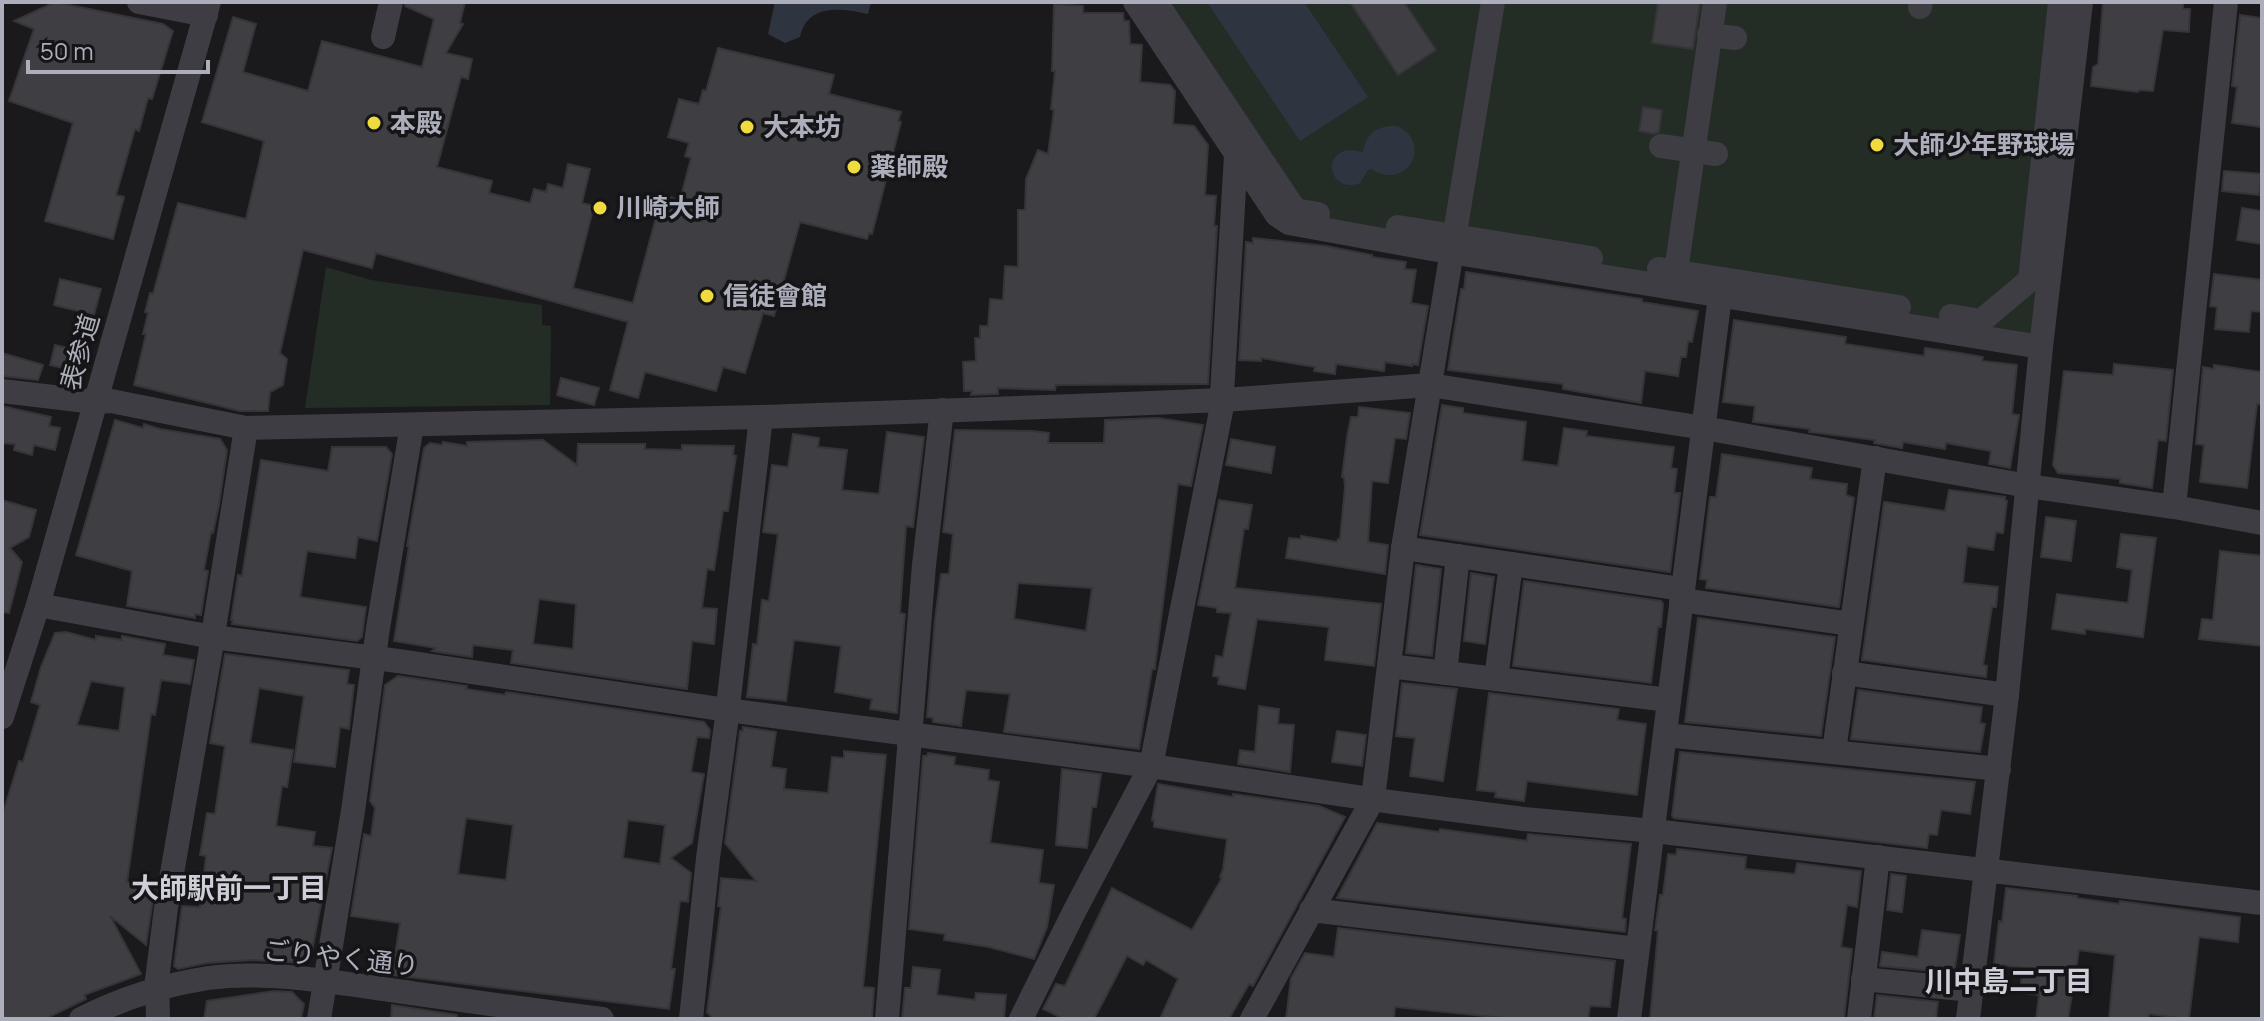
<svg xmlns="http://www.w3.org/2000/svg" width="2264" height="1021" font-family="Manrope,'Noto Sans JP',sans-serif">
<style>
.green{fill:#242c26}
.water{fill:#2f3540}
.building{fill:#3f3f43;stroke:#353438;stroke-width:2;fill-rule:evenodd}
.lines{fill:none;stroke-linecap:round;stroke-linejoin:round}
.minor{stroke:#3d3d43;stroke-width:24}
.poi-dot{fill:#f0db3e;stroke:#151517;stroke-width:3}
.labels{text-anchor:middle;stroke-width:7;stroke-linejoin:round;paint-order:stroke}
.poi-label{font-size:26px;font-weight:bold;fill:#acaebb;stroke:#151517;text-anchor:start}
.street-label{font-size:26px;fill:#acaebb;stroke:#151517}
.neighbourhood-label{font-size:28px;font-weight:bold;fill:#cdced7;stroke:#151517}
</style>
<rect width="100%" height="100%" fill="#1a1a1c"/>
<g class="green">
<polygon points="1147,2 2069,2 2032,331 2024,337 1285,214"/>
<polygon points="326,267 371,280 542,305 542,325 551,326 550,405 305,408"/>
</g>
<g class="water">
<path d="M775 2H871L868 14C842 8 807 3 800 37L785 43 768 34Z"/>
<polygon points="1207,2 1304,2 1368,97 1300,141"/>
<path d="M1397 126C1434 143 1407 192 1371 169L1368 170 1360 183C1334 194 1321 159 1344 151 1350 149 1357 151 1363 152 1366 133 1378 125 1397 126Z"/>
</g>
<g class="building">
<polygon points="55,2 163,24 173,31 152,99 148,98 139,131 135,129 116,195 124,197 113,239 45,221 73,123 9,101 34,29 14,21"/>
<polygon points="406,2 465,2 460,23 463,24 446,53 472,59 468,79 461,77 437,167 492,181 489,193 530,203 534,189 546,192 548,184 563,188 568,164 590,169 582,203 594,206 573,288 633,303 662,195 680,200 691,158 685,156 689,143 668,137 679,99 699,104 703,90 706,91 718,48 834,75 829,94 901,112 898,121 901,122 872,234 869,233 867,239 800,222 774,316 763,313 745,373 723,367 716,391 645,372 638,398 610,390 628,322 376,253 372,268 303,250 280,353 287,359 283,385 270,392 268,411 240,411 134,385 146,334 143,334 148,313 145,312 150,293 153,294 178,203 246,219 264,141 202,122 233,17 256,24 243,72 308,91 322,41 422,67 434,19 405,6"/>
<polygon points="1350,2 1404,2 1436,50 1398,75"/>
<polygon points="1658,2 1700,2 1693,49 1652,43"/>
<polygon points="2103,2 2183,2 2183,9 2190,9 2189,32 2163,30 2153,91 2139,90 2138,92 2091,86 2093,67 2098,64"/>
<polygon points="1054,4 1083,6 1083,13 1123,13 1124,21 1129,21 1130,44 1142,45 1140,82 1170,85 1175,91 1173,124 1194,126 1208,145 1205,195 1216,196 1214,226 1217,226 1208,384 1056,385 1055,390 998,388 998,394 971,395 972,391 964,391 963,362 976,361 975,338 980,338 980,326 988,326 990,299 1003,300 1005,266 1018,267 1018,210 1025,210 1026,179 1038,150 1048,154 1054,110 1051,109 1055,71 1052,71"/>
<polygon points="2240,15 2262,18 2262,127 2232,123 2237,87 2232,86"/>
<polygon points="1643,107 1662,110 1659,132 1653,134 1639,131"/>
<polygon points="2224,171 2261,174 2259,195 2222,191"/>
<polygon points="2242,208 2262,211 2262,244 2237,240"/>
<polygon points="1253,238 1326,246 1372,255 1372,257 1406,262 1405,269 1416,270 1411,303 1428,306 1418,365 1412,364 1412,366 1385,362 1384,371 1336,364 1335,374 1314,371 1315,367 1261,358 1261,361 1239,360 1246,242 1253,243"/>
<polygon points="1466,272 1642,299 1642,302 1698,311 1692,342 1688,341 1686,357 1681,357 1678,376 1645,371 1641,403 1563,389 1563,384 1448,370 1461,289 1464,289"/>
<polygon points="2214,274 2262,280 2262,312 2251,311 2249,332 2215,329 2217,307 2210,306"/>
<polygon points="60,279 101,289 94,315 54,305"/>
<polygon points="1734,320 1846,337 1845,344 1924,356 1925,348 1960,353 1983,357 1982,361 2017,365 2012,414 2019,415 2010,468 1989,464 1991,451 1946,443 1945,449 1903,442 1902,448 1874,443 1875,440 1809,432 1810,429 1753,422 1755,406 1723,402"/>
<polygon points="55,345 84,352 79,372 50,365"/>
<polygon points="2,353 43,365 38,380 2,376"/>
<polygon points="2114,364 2173,370 2166,441 2158,440 2152,488 2120,483 2120,479 2058,473 2053,465 2064,371 2113,375"/>
<polygon points="2214,365 2262,372 2262,404 2257,404 2247,488 2200,482 2204,445 2196,444 2203,367 2214,369"/>
<polygon points="561,378 599,388 594,405 557,395"/>
<polygon points="1442,405 1463,408 1463,413 1526,422 1522,461 1558,466 1564,428 1587,431 1586,436 1674,447 1671,468 1677,469 1674,493 1680,493 1670,572 1420,535"/>
<polygon points="2,406 51,417 49,426 60,428 55,450 34,445 32,455 14,450 15,444 2,443"/>
<polygon points="1359,407 1410,413 1406,439 1395,438 1388,483 1372,481 1368,542 1388,545 1385,574 1286,558 1289,538 1301,539 1301,536 1337,542 1338,539 1340,539 1345,487 1344,477 1342,477 1347,437 1351,417 1358,417"/>
<path d="M1158 418 1203 425 1191 486 1178 484 1155 667V669H1152L1139 749 1004 732 1010 694 966 690 961 726 933 722V718L927 717 935 619 941 574H949L953 534 943 532 955 430 1032 431 1049 433 1048 443H1104L1105 420ZM1018 583 1092 588 1086 631 1014 619Z"/>
<polygon points="115,420 143,428 144,424 160,429 220,439 227,450 219,505 213,533 211,532 204,570 208,571 201,615 195,614 195,618 127,606 132,571 76,555"/>
<polygon points="887,432 924,437 913,527 906,526 900,613 905,614 897,713 870,709 872,699 835,692 841,646 794,640 786,701 747,697 753,644 757,645 762,600 769,601 778,534 763,532 772,465 788,467 793,434 819,438 818,447 847,450 842,490 879,494"/>
<polygon points="1231,439 1275,447 1271,473 1226,465"/>
<path d="M543 440 577 465 578 444H645V449L682 450V445L734 446 733 455 736 456 728 511H723L714 570 707 569 702 608 717 609 714 644 692 641 687 689 511 663 513 650 473 645 472 657 432 651 436 648 394 641 409 546H407L424 448 430 443 442 445 443 442 467 446V442ZM539 599 576 604 573 649 533 644Z"/>
<polygon points="332,447 386,447 392,454 377,541 358,537 355,558 307,551 300,597 366,607 362,637 357,641 232,624 233,620 231,620 238,575 242,576 261,460 328,471"/>
<polygon points="1722,454 1812,468 1810,479 1847,484 1846,495 1854,498 1839,607 1706,588 1707,580 1700,579 1703,555 1710,497 1716,497"/>
<polygon points="1949,490 2005,497 2005,500 2007,501 2003,533 1996,532 1993,550 1967,546 1963,583 1998,587 1996,607 1992,607 1983,665 1987,666 1986,677 1862,660 1884,502 1945,511"/>
<polygon points="2,500 36,510 29,537 10,548 22,562 9,613 2,612"/>
<polygon points="1219,500 1252,505 1248,529 1244,529 1235,588 1381,604 1374,666 1325,660 1329,627 1257,619 1245,689 1218,684 1219,677 1213,676 1216,656 1223,657 1231,613 1217,612 1217,608 1198,605"/>
<polygon points="2046,517 2076,521 2071,561 2041,557"/>
<polygon points="2121,534 2156,538 2143,637 2085,629 2085,634 2052,629 2057,594 2128,603 2132,570 2117,567"/>
<polygon points="2220,551 2262,556 2262,646 2199,639 2202,619 2213,620"/>
<polygon points="1416,565 1441,569 1432,656 1406,653"/>
<polygon points="1471,573 1494,577 1485,644 1464,641"/>
<polygon points="1524,581 1661,601 1663,604 1661,627 1658,627 1651,683 1513,666"/>
<polygon points="1698,618 1835,637 1821,736 1685,722"/>
<path d="M66 632 96 640V636L122 640V636L165 644 163 655 194 660 190 684 161 680 155 715 151 714 127 882 155 886 146 945 110 916 141 974 84 995 86 999 45 1019H2V816L19 761 23 762 40 705 31 702 41 667 55 633ZM91 681 125 687 119 731 77 725Z"/>
<polygon points="225,654 349,670 347,684 354,685 349,729 340,727 335,767 294,762 304,696 259,688 250,743 293,750 287,787 282,786 276,826 315,832 313,846 332,848 311,956 303,963 252,960 207,963 178,969 174,966 182,906 200,907 206,856 200,855 207,813 215,814 225,746 210,743"/>
<path d="M398 676 467 686 466 689 505 695 506 692 704 722 710 730 709 738 697 737 691 772 704 774 692 843 671 858 691 873 688 902 680 901 671 969H675L669 1009 392 975 400 923 351 916 364 834 371 836 375 808 370 801 385 685ZM466 818 513 825 506 880 458 874ZM628 820 665 825 660 864 623 858Z"/>
<polygon points="1402,683 1457,689 1443,781 1410,776 1415,738 1396,736"/>
<polygon points="1858,690 1982,707 1980,723 1985,724 1980,752 1851,739"/>
<polygon points="1489,693 1619,709 1617,720 1646,724 1637,795 1527,781 1524,801 1495,797 1496,792 1477,790"/>
<polygon points="1259,706 1279,709 1278,724 1294,725 1290,772 1238,764 1240,750 1255,752"/>
<polygon points="743,727 776,732 771,767 786,769 784,789 828,793 832,757 844,758 844,751 886,755 863,987 874,988 872,1019 713,1019 707,1012 721,907 718,906 721,878 756,881 725,843 740,731 743,731"/>
<polygon points="1337,731 1366,735 1362,766 1332,762"/>
<polygon points="1680,752 1975,782 1970,814 1941,810 1937,835 1929,834 1927,848 1674,818 1672,816"/>
<polygon points="928,753 955,757 954,765 989,770 988,780 999,782 990,843 1043,850 1039,883 1054,885 1047,927 1034,959 989,947 944,940 945,934 909,929 923,756 927,756"/>
<polygon points="1062,769 1101,774 1096,807 1092,807 1087,848 1056,845"/>
<polygon points="1158,784 1233,797 1233,794 1319,806 1345,817 1253,986 1249,984 1229,1019 1160,1019 1178,979 1146,960 1143,965 1127,956 1094,1019 1064,1019 1043,1009 1056,984 1065,986 1112,888 1192,930 1222,878 1220,877 1223,869 1227,839 1154,827 1154,820 1152,820"/>
<polygon points="1377,823 1439,832 1440,829 1527,841 1528,834 1631,844 1622,918 1626,919 1625,932 1337,898"/>
<polygon points="1677,849 1746,857 1745,869 1795,874 1797,863 1861,871 1857,907 1847,905 1841,947 1852,949 1844,1019 1650,1019 1658,931 1655,930 1660,895 1663,895 1668,854 1676,855"/>
<polygon points="1891,874 1906,876 1902,912 1887,910"/>
<polygon points="2006,888 2077,896 2077,898 2119,904 2120,901 2240,917 2238,942 2199,937 2189,1019 2149,1014 2148,1019 2109,1019 2115,955 2079,950 2068,1019 2036,1019 2039,995 2020,993 2022,968 1994,964 1999,921 2002,922"/>
<polygon points="1338,928 1615,961 1610,1007 1590,1006 1588,1019 1514,1019 1395,1007 1394,1019 1286,1019 1291,978 1305,953 1334,957"/>
<polygon points="1922,930 1960,935 1954,973 1880,966 1882,952 1918,957"/>
<polygon points="913,967 940,970 937,995 975,1000 976,993 1006,995 1004,1018 902,1019 905,988 911,988"/>
<polygon points="274,991 292,992 304,1004 301,1019 204,1019 207,1001"/>
<polygon points="1877,995 1938,1002 1936,1019 1874,1019"/>
<polygon points="392,1005 457,1015 456,1019 391,1019"/>
</g>
<g class="lines">
<g class="minor">
<polyline points="139,2 206,15"/>
<polyline points="1135,2 1277,215 1289,223 1432,249 2041,347 2081,2"/>
<polyline points="1156,2 1295,210 1318,214"/>
<polyline points="1920,7 1921,2"/>
<polyline points="1709,35 1735,38"/>
<polyline points="383,37 391,2"/>
<polyline points="1661,146 1716,154"/>
<polyline points="1398,227 1591,258"/>
<polyline points="1659,269 1899,307"/>
<polyline points="1676,271 1715,2"/>
<polyline points="1951,316 1981,321 2030,280 2060,2"/>
<polyline points="2,391 95,402 111,401 246,428 761,417 1101,405 1223,400 1430,385 1704,428 2028,486 2174,507 2262,523"/>
<polyline points="2174,507 2226,2"/>
<polyline points="1403,548 1682,589"/>
<polyline points="1681,600 1851,624"/>
<polyline points="38,605 213,637 398,661 727,710 1151,766 1391,802 1524,819 1654,831 2262,903"/>
<polyline points="1389,666 1669,700"/>
<polyline points="1445,673 1458,556"/>
<polyline points="1844,673 2007,695"/>
<polyline points="1496,679 1511,564"/>
<polyline points="2,717 38,605 209,2"/>
<polyline points="1665,735 1999,769"/>
<polyline points="1834,751 1875,458"/>
<polyline points="1311,910 1637,949"/>
<polyline points="1863,979 1971,990"/>
<path d="M81 1019C120 999 164 985 208 978 265 970 333 982 390 990 461 1000 531 1010 602 1019"/>
<polyline points="158,1019 157,980 166,908 210,654 246,428"/>
<polyline points="319,1019 353,811 378,628 412,425"/>
<polyline points="691,1019 708,858 726,724 761,417"/>
<polyline points="887,1019 924,565 942,410"/>
<polyline points="1021,1019 1075,910 1151,766 1221,411 1236,155"/>
<polyline points="1252,1019 1373,799 1403,548 1493,2"/>
<polyline points="1629,1019 1720,296"/>
<polyline points="1859,1019 1878,857"/>
<polyline points="1968,1019 2007,695 2041,347"/>
</g>
</g>
<g class="poi-dot">
<circle cx="374" cy="123" r="8"/>
<circle cx="747" cy="127" r="8"/>
<circle cx="1877" cy="145" r="8"/>
<circle cx="854" cy="167" r="8"/>
<circle cx="600" cy="208" r="8"/>
<circle cx="707" cy="296" r="8"/>
</g>
<g class="labels">
<g class="poi-label">
<text x="390" y="132">本殿</text>
<text x="763" y="136">大本坊</text>
<text x="1893" y="154">大師少年野球場</text>
<text x="870" y="176">薬師殿</text>
<text x="616" y="217">川崎大師</text>
<text x="723" y="305">信徒會館</text>
</g>
<g class="street-label">
<text transform="translate(80 352) rotate(-74)" y="9">表参道</text>
<text transform="translate(341 958) rotate(6)" y="9">ごりやく通り</text>
</g>
<g class="neighbourhood-label">
<text x="229" y="898">大師駅前一丁目</text>
<text x="2009" y="991">川中島二丁目</text>
</g>
</g>
<rect width="2264" height="1021" fill="none" stroke="#acaebb" stroke-width="8"/>
<path d="M28 60v12h180v-12" fill="none" stroke="#acaebb" stroke-width="4"/>
<text x="40" y="60" font-size="24" fill="#acaebb" stroke="#151517" stroke-width="6" paint-order="stroke">50 m</text>
</svg>
